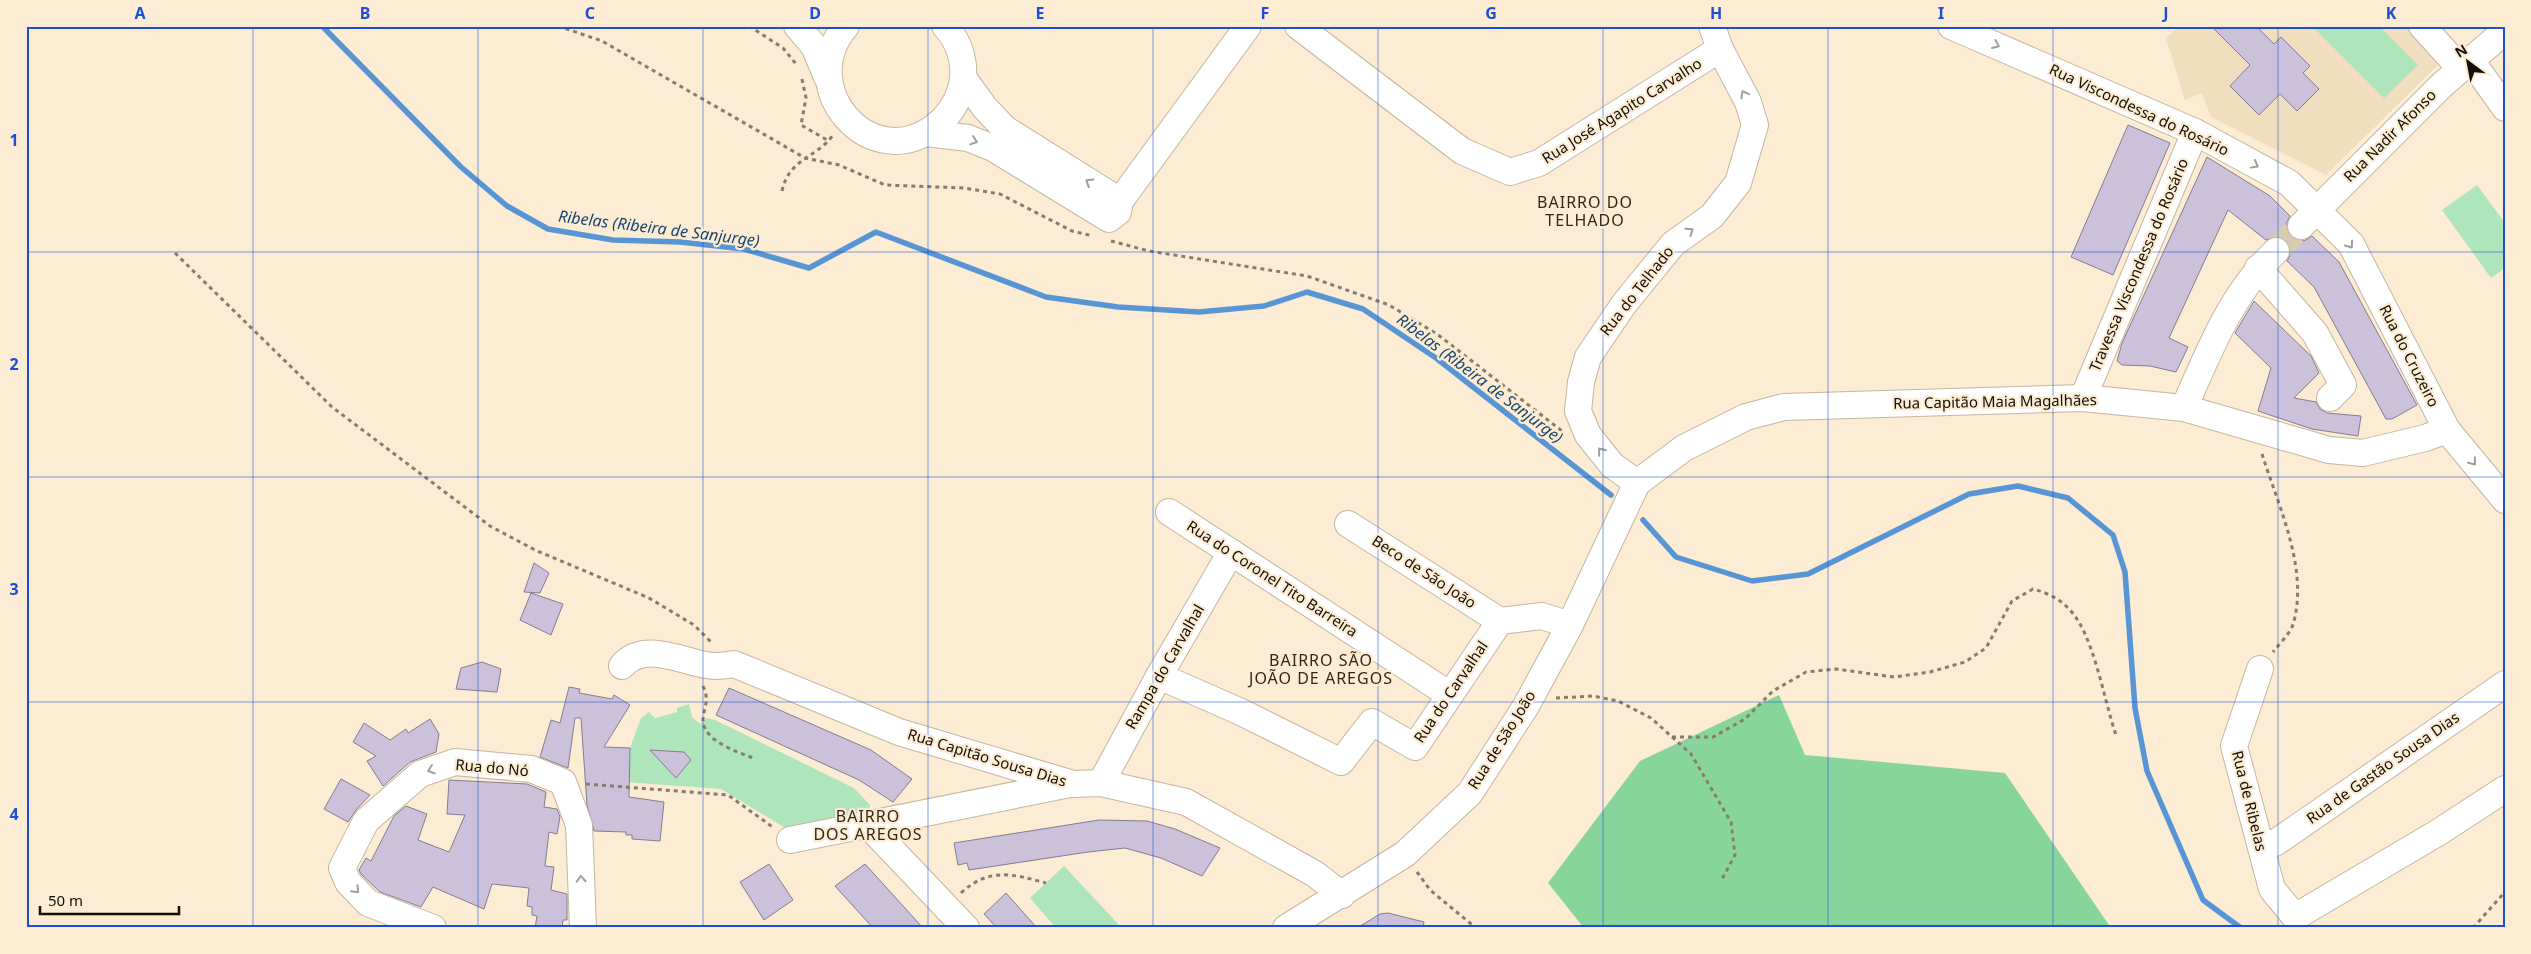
<svg xmlns="http://www.w3.org/2000/svg" width="2531" height="954" font-family="'Noto Sans',sans-serif">
<style>
.built{fill:#f0debf}
.green{fill:#afe5ba}
.forest{fill:#87d59a}
.lines{fill:none;stroke-linecap:round;stroke-linejoin:round}
.stream{stroke:#5895d4;stroke-width:5.5}
.building{fill:#cbc1da;stroke:#857c93}
.minor-tunnel{stroke:#d8cbb4;stroke-width:26;stroke-dasharray:26 13;stroke-linecap:butt}
.minor-casing{stroke:#c5b69f;stroke-width:28}
.path{stroke:#877d6c;stroke-width:3;stroke-dasharray:4 4;stroke-linecap:butt}
.minor{stroke:#fff;stroke-width:26}
.oneway{stroke:#a19f9c}
.grid{fill:none;stroke:#1d4ed8;stroke-width:1;stroke-opacity:0.55}
.labels{text-anchor:middle;stroke-width:4.5;stroke-linejoin:round;paint-order:stroke}
.street-label{font-size:15px;fill:#140f07;stroke:#fbecd3}
.neighbourhood-label{font-size:16px;letter-spacing:1px;fill:#342815;stroke:#fbecd3}
.water-label{font-size:16px;font-style:italic;fill:#1b4670;stroke:#fbecd3}
.neatline{fill:none;stroke:#1d4ed8;stroke-width:2}
.grid-label{font-size:16px;text-anchor:middle;font-weight:bold;fill:#1d4ed8}
</style>
<rect width="100%" height="100%" fill="#fbecd3"/>
<polygon class="built" points="2179,26 2411,26 2442,61 2326,175 2211,117 2202,93 2185,100 2166,38"/>
<g class="green">
<polygon points="2318,26 2379,26 2418,65 2384,98 2315,29"/>
<polygon points="2477,185 2505,223 2505,268 2491,278 2442,210"/>
<polygon points="689,704 692,717 700,724 707,718 715,720 854,788 870,805 870,813 787,829 721,789 584,779 592,760 603,764 606,747 630,748 641,718 649,712 655,718 677,712 677,708"/>
<polygon points="1064,866 1120,926 1056,928 1030,898"/>
</g>
<polygon class="forest" points="1779,695 1805,755 2005,773 2111,928 1584,928 1548,883 1640,761"/>
<g class="lines">
<g class="stream">
<polyline points="322,26 461,167 507,206 548,229 613,240 680,242 744,249 809,268 876,232 1046,297 1118,307 1199,312 1264,306 1307,292 1363,309 1436,358 1611,495"/>
<polyline points="1643,520 1676,557 1752,581 1808,574 1969,494 2018,486 2068,498 2113,535 2125,572 2135,708 2147,771 2203,900 2241,928"/>
</g>
</g>
<g class="building">
<polygon points="2211,26 2256,26 2274,44 2281,37 2310,66 2303,73 2319,89 2297,111 2280,94 2259,115 2230,86 2250,65"/>
<polygon points="2128,125 2170,143 2113,275 2071,257"/>
<polygon points="2207,157 2270,196 2290,216 2287,222 2286,229 2291,237 2304,241 2312,236 2339,262 2417,405 2392,419 2386,419 2314,287 2287,261 2291,254 2287,240 2279,236 2266,240 2228,210 2169,338 2188,347 2176,372 2150,366 2122,365 2117,361 2122,343"/>
<polygon points="2254,301 2311,356 2319,373 2294,398 2316,402 2320,409 2327,413 2361,416 2358,436 2312,429 2258,411 2271,368 2235,333"/>
<polygon points="534,563 549,573 540,593 524,592"/>
<polygon points="531,593 563,604 551,635 520,620"/>
<polygon points="482,662 501,669 497,692 456,689 461,668"/>
<polygon points="569,687 580,689 579,693 612,699 614,695 630,705 604,747 630,748 629,797 664,802 660,841 632,839 632,835 626,835 626,832 594,831 587,805 581,718 575,718 568,768 540,757 551,720 560,723"/>
<polygon points="729,688 871,750 912,779 893,802 859,780 716,715"/>
<polygon points="430,719 439,734 436,752 410,762 383,786 367,761 376,756 353,742 364,723 390,740 406,729 408,733"/>
<polygon points="650,750 684,752 691,760 676,778"/>
<polygon points="341,779 370,795 356,810 348,822 324,809"/>
<polygon points="449,780 527,784 546,792 544,807 557,809 560,817 557,834 549,832 545,866 554,867 551,890 567,894 567,920 563,920 562,928 535,928 537,916 532,915 532,907 527,906 529,888 492,884 484,909 433,887 421,907 380,892 361,874 359,870 366,858 371,861 394,816 406,806 427,814 418,840 449,852 465,815 447,814"/>
<polygon points="1099,820 1147,821 1175,829 1220,848 1202,876 1161,858 1125,848 1088,852 969,870 967,863 958,865 954,843"/>
<polygon points="769,864 793,900 764,920 740,882"/>
<polygon points="865,864 923,928 873,928 835,886"/>
<polygon points="1006,893 1037,928 997,928 984,914"/>
<polygon points="1388,913 1424,922 1423,928 1357,928 1380,914"/>
</g>
<g class="lines">
<polyline class="minor-tunnel" points="2276,251 2301,226"/>
<defs>
<g id="minor">
<polyline points="797,26 814,46 827,77"/>
<path d="M846 26C794 87 869 174 933 128 947 118 956 106 961 89 967 67 961 43 945 26"/>
<polyline points="1298,26 1462,151 1510,172 1539,163 1720,49"/>
<polyline points="1951,26 2195,132 2289,183 2351,244 2447,430 2505,500"/>
<polyline points="2422,26 2460,68"/>
<polyline points="2470,59 2505,108"/>
<polyline points="926,133 968,138 993,148 1109,219 1118,212 1120,201 1005,129 985,108 964,79"/>
<polyline points="1120,201 1248,26"/>
<polyline points="2301,226 2443,84 2505,31"/>
<polyline points="2258,268 2315,333 2343,385 2330,398"/>
<polyline points="2083,398 2195,132"/>
<path d="M2184 408C2209 351 2231 294 2276 251"/>
<polyline points="1637,483 1612,465 1588,435 1578,411 1581,382 1588,357 1624,304 1673,244 1712,216 1738,183 1755,125 1748,102 1720,49 1712,26"/>
<polyline points="1169,512 1450,695"/>
<polyline points="1348,524 1500,621"/>
<path d="M622 666C646 638 689 666 715 666 721 666 728 665 734 664L899 732 1073 784 1101 783 1186 802 1315 874 1342 895"/>
<polyline points="2260,669 2234,746 2272,889 2295,917 2439,832 2505,789"/>
<polyline points="1159,676 1241,712 1341,762 1372,722 1415,747 1500,621 1542,616 1570,625"/>
<polyline points="1101,783 1159,676 1231,552"/>
<polyline points="868,825 966,928"/>
<polyline points="2259,839 2266,843 2275,843 2505,684"/>
<polyline points="790,840 1070,784"/>
<polyline points="433,928 368,903 348,882 342,868 366,821 420,774 455,762 531,769 563,782 579,825 583,928"/>
<polyline points="1286,928 1405,854 1470,793 1526,706 1570,625 1637,483 1684,448 1746,417 1784,407 2083,398 2184,408 2329,450 2363,453 2425,438 2447,430"/>
</g>
</defs>
<use href="#minor" class="minor-casing"/>
<g class="path">
<polyline points="558,26 602,41 805,158 839,165 885,185 964,188 1000,194 1072,231 1093,236"/>
<polyline points="749,26 783,48 796,64"/>
<polyline points="802,79 806,98 801,125 829,141"/>
<path d="M782 191C789 158 817 158 833 135"/>
<polyline points="1111,241 1149,251 1307,276 1389,305 1437,334 1562,431"/>
<polyline points="175,253 332,407 490,526 535,550 649,598 694,625 712,643"/>
<path d="M2262 454C2278 505 2308 567 2294 621 2292 632 2279 644 2273 652"/>
<path d="M703 686C710 702 704 705 703 720 703 741 738 752 753 758"/>
<polyline points="1556,698 1593,696 1618,701 1651,718 1691,754 1731,822 1735,855 1722,879"/>
<path d="M1672 737H1713L1745 719 1773 691 1806 672 1836 669 1894 677 1930 672 1965 662 1986 648 2012 601 2033 589C2047 593 2059 598 2069 609 2094 634 2104 701 2116 735"/>
<polyline points="586,784 728,795 774,828"/>
<polyline points="1417,872 1430,890 1476,928"/>
<path d="M961 893C989 867 1013 874 1046 883"/>
<polyline points="2473,928 2505,892"/>
</g>
<use href="#minor" class="minor"/>
</g>
<defs><path id="oneway-chevron" d="M-2-3.5L2.5 0L-2 3.5" fill="none" stroke-width="1.6" stroke-linecap="round" stroke-linejoin="round" transform="scale(1.25)"/></defs>
<g class="oneway">
<use href="#oneway-chevron" transform="translate(1996 45) rotate(23)"/>
<use href="#oneway-chevron" transform="translate(1744 94) rotate(-118)"/>
<use href="#oneway-chevron" transform="translate(974 141) rotate(19)"/>
<use href="#oneway-chevron" transform="translate(2255 165) rotate(29)"/>
<use href="#oneway-chevron" transform="translate(1089 182) rotate(-148)"/>
<use href="#oneway-chevron" transform="translate(1690 231) rotate(-35)"/>
<use href="#oneway-chevron" transform="translate(2350 245) rotate(54)"/>
<use href="#oneway-chevron" transform="translate(1601 451) rotate(-129)"/>
<use href="#oneway-chevron" transform="translate(2473 462) rotate(51)"/>
<use href="#oneway-chevron" transform="translate(431 770) rotate(161)"/>
<use href="#oneway-chevron" transform="translate(581 879) rotate(-93)"/>
<use href="#oneway-chevron" transform="translate(356 890) rotate(47)"/>
</g>
<path class="grid" d="M253 26V928M478 26V928M703 26V928M928 26V928M1153 26V928M1378 26V928M1603 26V928M1828 26V928M2053 26V928M2278 26V928M26 252H2505M26 477H2505M26 702H2505"/>
<g class="labels">
<g class="street-label">
<text transform="translate(2139 110) rotate(25)" y="5">Rua Viscondessa do Rosário</text>
<text transform="translate(1622 111) rotate(-32)" y="5">Rua José Agapito Carvalho</text>
<text transform="translate(2390 136) rotate(-45)" y="5">Rua Nadir Afonso</text>
<text transform="translate(2139 265) rotate(-67)" y="5">Travessa Viscondessa do Rosário</text>
<text transform="translate(1637 291) rotate(-52)" y="5">Rua do Telhado</text>
<text transform="translate(2409 356) rotate(63)" y="5">Rua do Cruzeiro</text>
<text transform="translate(1995 402) rotate(-1)" y="5">Rua Capitão Maia Magalhães</text>
<text transform="translate(1424 572) rotate(33)" y="5">Beco de São João</text>
<text transform="translate(1272 579) rotate(33)" y="5">Rua do Coronel Tito Barreira</text>
<text transform="translate(1165 667) rotate(-60)" y="5">Rampa do Carvalhal</text>
<text transform="translate(1451 692) rotate(-56)" y="5">Rua do Carvalhal</text>
<text transform="translate(1502 740) rotate(-58)" y="5">Rua de São João</text>
<text transform="translate(987 758) rotate(17)" y="5">Rua Capitão Sousa Dias</text>
<text transform="translate(492 768) rotate(5)" y="5">Rua do Nó</text>
<text transform="translate(2383 768) rotate(-35)" y="5">Rua de Gastão Sousa Dias</text>
<text transform="translate(2249 801) rotate(76)" y="5">Rua de Ribelas</text>
</g>
<g class="neighbourhood-label">
<text x="1585" y="208">BAIRRO DO<tspan x="1585" dy="18">TELHADO</tspan></text>
<text x="1321" y="666">BAIRRO SÃO<tspan x="1321" dy="18">JOÃO DE AREGOS</tspan></text>
<text x="868" y="822">BAIRRO<tspan x="868" dy="18">DOS AREGOS</tspan></text>
</g>
<g class="water-label">
<text transform="translate(659 228) rotate(7)" y="6">Ribelas (Ribeira de Sanjurge)</text>
<text transform="translate(1480 378) rotate(37)" y="6">Ribelas (Ribeira de Sanjurge)</text>
</g>
</g>
<rect width="2531" height="954" fill="none" stroke="#fbecd3" stroke-width="55"/>
<g transform="translate(2468 62) rotate(328)" stroke="#fbecd3" stroke-width="4" paint-order="stroke">
<path d="M0-4L9 19L0 12L-9 19Z" fill="#140f07"/>
<text y="-8" font-size="14" font-weight="bold" text-anchor="middle" fill="#140f07">N</text>
</g>
<path d="M40 906v8h139v-8" fill="none" stroke="#140f07" stroke-width="2.5"/>
<text x="48" y="906" font-size="15" fill="#140f07" stroke="#fbecd3" stroke-width="4" paint-order="stroke">50 m</text>
<rect x="28" y="28" width="2476" height="898" class="neatline"/>
<g class="grid-label">
<text x="140" y="19">A</text>
<text x="365" y="19">B</text>
<text x="590" y="19">C</text>
<text x="815" y="19">D</text>
<text x="1040" y="19">E</text>
<text x="1265" y="19">F</text>
<text x="1491" y="19">G</text>
<text x="1716" y="19">H</text>
<text x="1941" y="19">I</text>
<text x="2166" y="19">J</text>
<text x="2391" y="19">K</text>
<text x="14" y="146">1</text>
<text x="14" y="370">2</text>
<text x="14" y="595">3</text>
<text x="14" y="820">4</text>
</g>
</svg>
